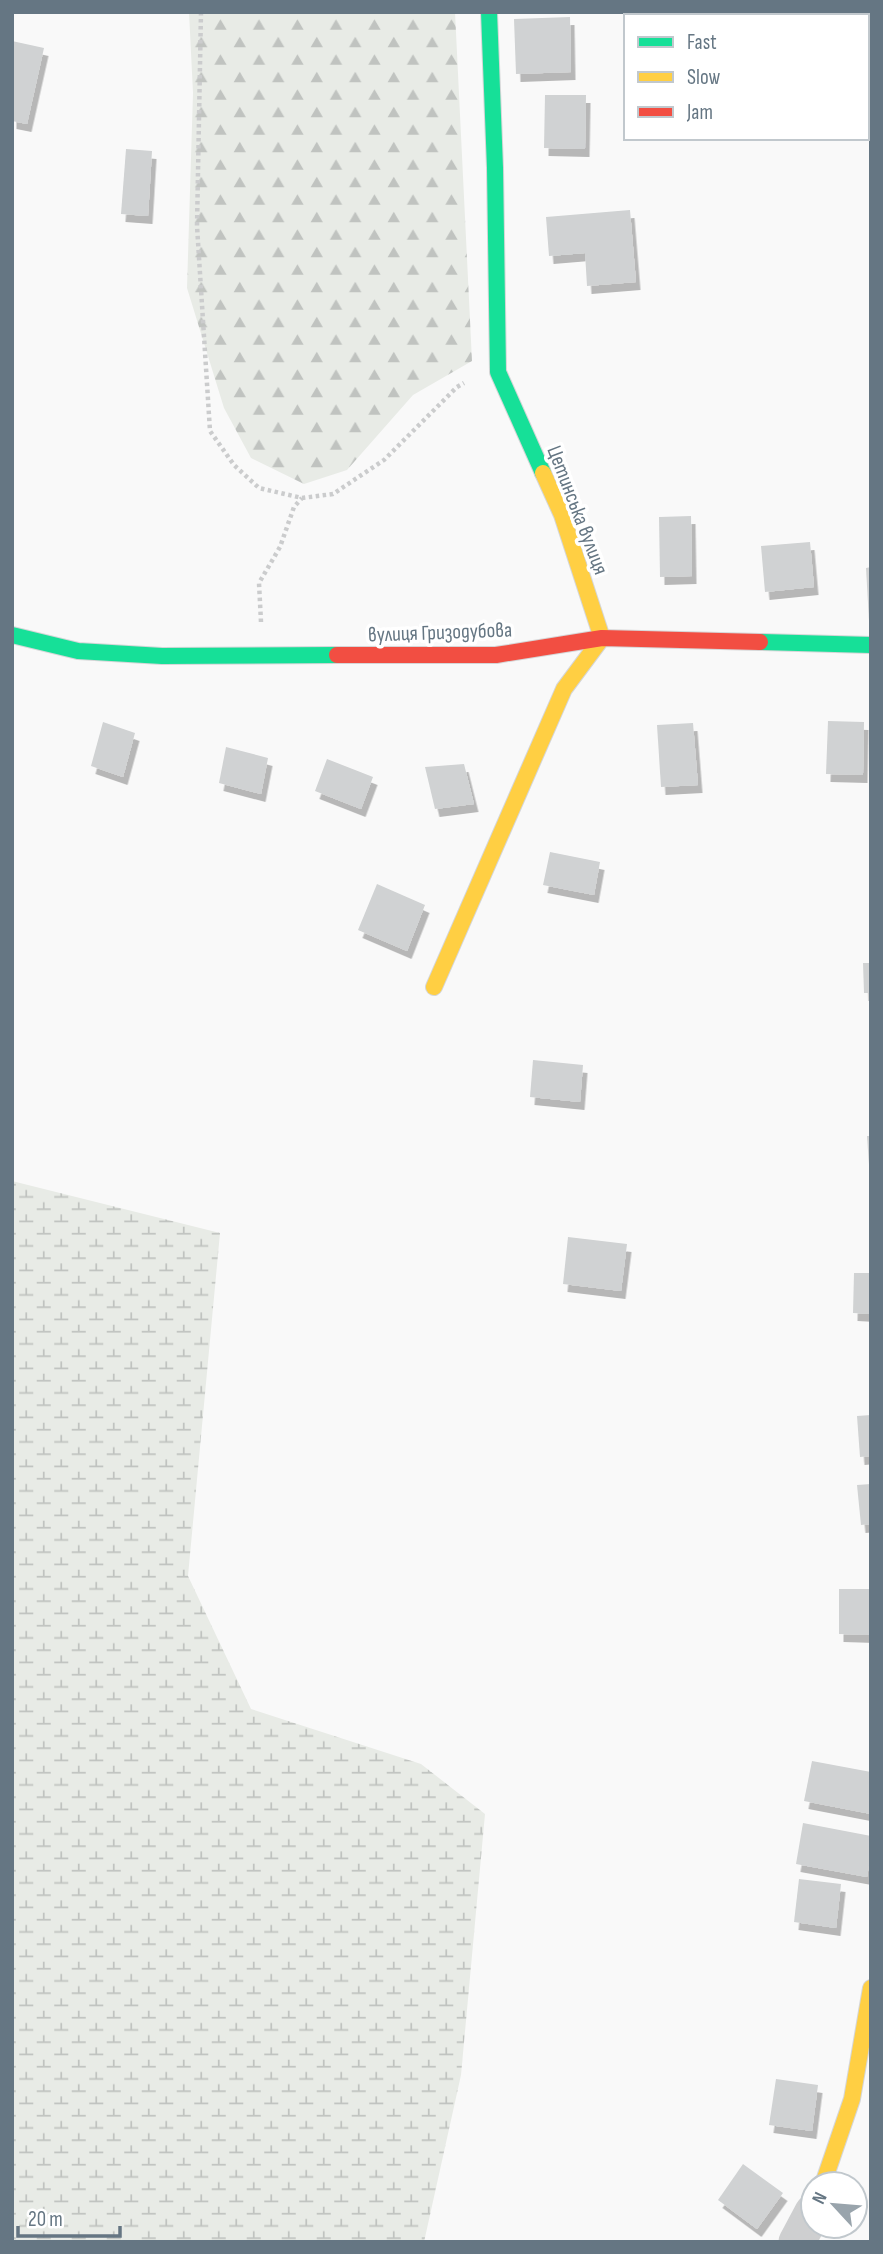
<svg xmlns="http://www.w3.org/2000/svg" width="883" height="2254" font-family="'Sofia Sans Condensed',sans-serif">
<style>
.forest{fill:url(#forest-firs)}
.wetland{fill:url(#wetland-marsh)}
.building{fill:#d0d2d3;filter:url(#shadow)}
.lines{fill:none;stroke-linecap:round;stroke-linejoin:round}
.fast-casing{stroke:#d5d6d7;stroke-width:18}
.slow-casing{stroke:#d5d6d7;stroke-width:18}
.jam-casing{stroke:#d5d6d7;stroke-width:18}
.path{stroke:#cbcccd;stroke-width:4.5;stroke-dasharray:3.5 3.5;stroke-linecap:butt}
.street{stroke:#cecfd0;stroke-width:37}
.fast{stroke:#16e098;stroke-width:16}
.slow{stroke:#ffcf43;stroke-width:16}
.jam{stroke:#f24e42;stroke-width:16}
.labels{text-anchor:middle;stroke-width:7;stroke-linejoin:round;paint-order:stroke}
.street-label{font-size:21px;fill:#657683;stroke:#fff}
</style>
<defs>
<pattern id="forest-firs" width="22" height="20" patternUnits="userSpaceOnUse" patternTransform="scale(1.75)"><rect width="22" height="20" fill="#e8ebe6"/><path d="M5 1l3.5 6h-7zM16 11l3.5 6h-7z" fill="#c0c3c0"/></pattern>
<pattern id="wetland-marsh" width="20" height="14" patternUnits="userSpaceOnUse" patternTransform="scale(1.75)"><rect width="20" height="14" fill="#e8ebe6"/><path d="M1 5h8M5 5V1M11 12h8M15 12V8" fill="none" stroke="#c0c3c0"/></pattern>
<filter id="shadow"><feDropShadow dx="4.5" dy="8" stdDeviation="0" flood-color="#0004"/></filter>
</defs>
<rect width="100%" height="100%" fill="#f9f9f9"/>
<polygon class="forest" points="189,12 455,12 472,361 413,395 347,470 304,484 251,458 224,408 187,288 193,93"/>
<polygon class="wetland" points="12,1181 220,1233 188,1576 251,1709 421,1764 485,1814 461,2075 424,2242 12,2242"/>
<g class="building">
<polygon points="570,17 571,72 516,74 514,19"/>
<polygon points="12,41 44,48 27,124 12,121"/>
<polygon points="545,95 586,95 585,149 544,148"/>
<polygon points="126,149 152,151 148,216 121,214"/>
<polygon points="630,210 636,282 587,286 585,253 549,256 546,217"/>
<polygon points="691,516 692,576 660,577 659,517"/>
<polygon points="810,542 814,587 765,592 761,546"/>
<polygon points="871,567 871,621 869,621 866,568"/>
<polygon points="828,721 864,722 863,775 826,774"/>
<polygon points="103,722 135,733 123,777 91,766"/>
<polygon points="693,723 698,785 661,787 657,725"/>
<polygon points="226,747 268,758 261,794 219,783"/>
<polygon points="327,759 373,777 361,809 315,791"/>
<polygon points="464,764 474,804 435,809 425,767"/>
<polygon points="550,852 600,862 594,895 543,885"/>
<polygon points="377,884 425,905 407,951 358,930"/>
<polygon points="863,963 871,963 871,993 864,993"/>
<polygon points="533,1060 583,1065 580,1102 530,1097"/>
<polygon points="867,1136 871,1136 871,1165 869,1165"/>
<polygon points="568,1237 627,1244 621,1291 563,1284"/>
<polygon points="854,1273 871,1273 871,1314 853,1313"/>
<polygon points="871,1415 871,1456 860,1457 857,1416"/>
<polygon points="871,1484 871,1524 861,1525 857,1485"/>
<polygon points="839,1589 871,1589 871,1635 839,1634"/>
<polygon points="812,1761 871,1772 871,1814 804,1801"/>
<polygon points="803,1823 871,1836 871,1854 867,1877 796,1864"/>
<polygon points="799,1879 841,1884 836,1928 794,1922"/>
<polygon points="776,2079 818,2085 812,2131 769,2125"/>
<polygon points="743,2164 783,2193 757,2229 718,2200"/>
</g>
<g class="lines">
<defs>
<g id="fast">
<polyline points="489,12 495,168 498,372 543,473"/>
<polyline points="12,635 78,651 162,656 337,655"/>
<polyline points="760,642 871,645"/>
</g>
<g id="slow">
<polyline points="434,987 564,689 602,638 562,515 543,473"/>
<polyline points="823,2184 852,2099 871,1988"/>
</g>
<polyline id="jam" points="337,655 496,655 602,638 760,642"/>
</defs>
<use href="#fast" class="fast-casing"/>
<use href="#slow" class="slow-casing"/>
<use href="#jam" class="jam-casing"/>
<g class="path">
<polyline points="201,12 197,226 210,431 234,465 259,488 302,498 333,494 384,460 457,387 464,383"/>
<polyline points="261,622 259,583 280,547 294,507 302,498"/>
</g>
<polyline class="street" points="797,2242 813,2212"/>
<use href="#fast" class="fast"/>
<use href="#slow" class="slow"/>
<use href="#jam" class="jam"/>
</g>
<g class="labels">
<g class="street-label">
<text transform="translate(578 510) rotate(69)" y="7">Цетинська вулиця</text>
<text transform="translate(440 632) rotate(-2)" y="7">вулиця Гризодубова</text>
</g>
</g>
<rect width="883" height="2254" fill="none" stroke="#657683" stroke-width="28"/>
<rect x="624" y="14" width="245" height="126" fill="#ffffff" stroke="#c1c8cd" stroke-width="2"/>
<rect x="638" y="37" width="35" height="10" fill="#16e098" stroke="#c1c8cd" stroke-width="2"/>
<text x="687" y="49" font-size="21" fill="#657683">Fast</text>
<rect x="638" y="72" width="35" height="10" fill="#ffcf43" stroke="#c1c8cd" stroke-width="2"/>
<text x="687" y="84" font-size="21" fill="#657683">Slow</text>
<rect x="638" y="107" width="35" height="10" fill="#f24e42" stroke="#c1c8cd" stroke-width="2"/>
<text x="687" y="119" font-size="21" fill="#657683">Jam</text>
<g transform="translate(834 2205) rotate(296)"><circle r="33" fill="#ffffff" stroke="#c1c8cd" stroke-width="2"/>
<path d="M0-5L12 26L0 18L-12 26Z" fill="#99a4ac"/>
<text y="-10" font-size="19" font-weight="bold" text-anchor="middle" fill="#657683">N</text>
</g>
<path d="M18 2226v10h102v-10" fill="none" stroke="#657683" stroke-width="3.5"/>
<text x="28" y="2226" font-size="21" fill="#657683" stroke="#ffffff" stroke-width="5" paint-order="stroke">20 m</text>
</svg>
